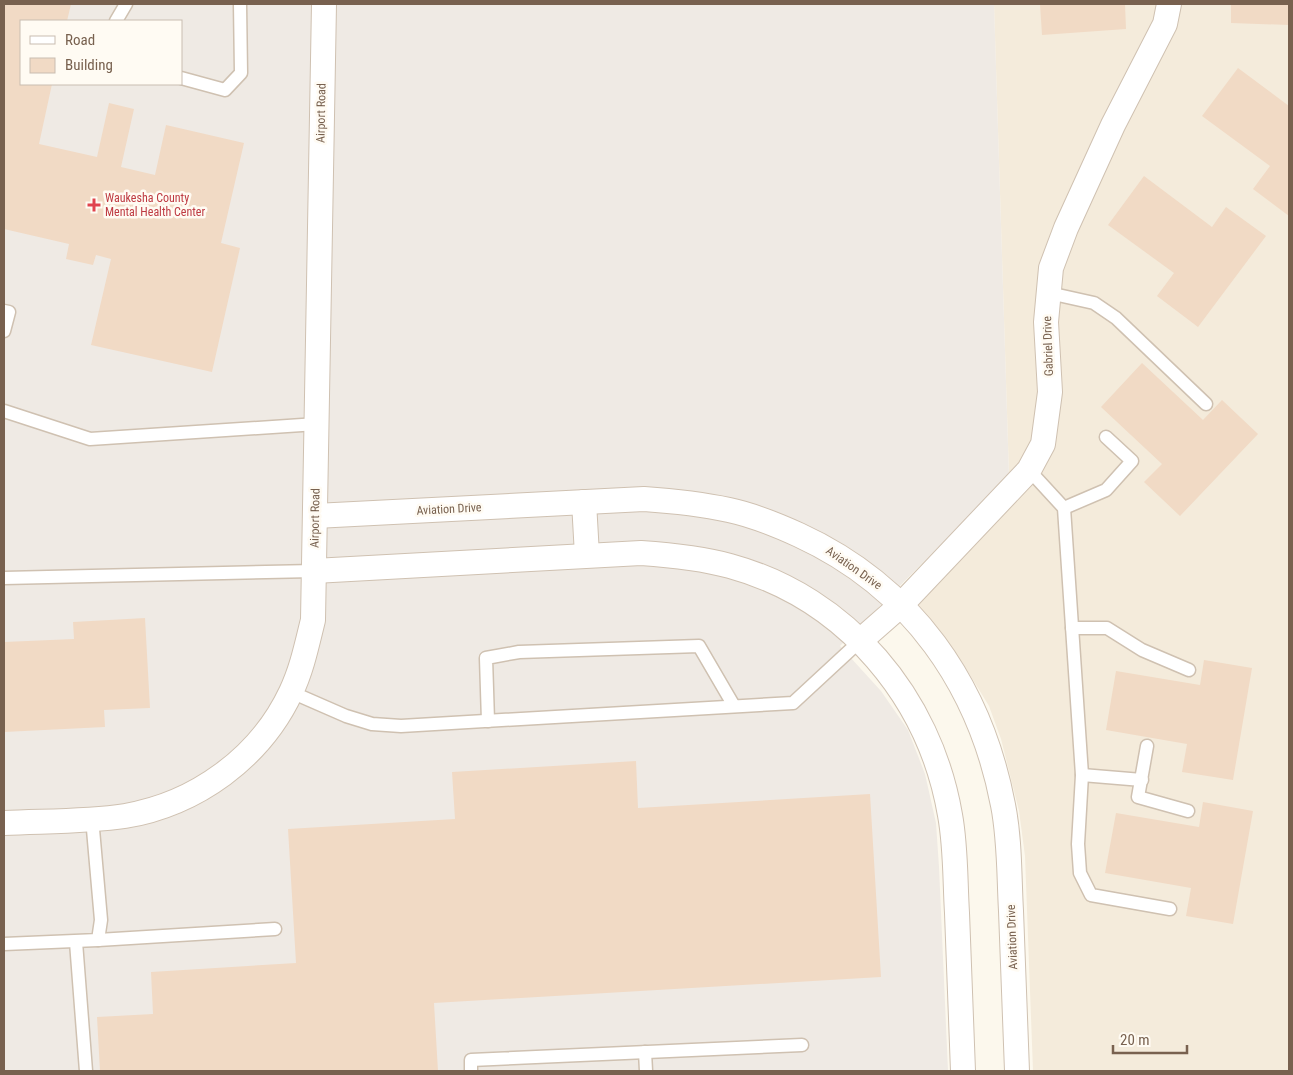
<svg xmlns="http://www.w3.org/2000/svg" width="1293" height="1075" font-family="'Roboto Condensed',sans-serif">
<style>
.residential{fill:#f4ebdb}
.industrial{fill:#efeae4;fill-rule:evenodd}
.building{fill:#f1dac5}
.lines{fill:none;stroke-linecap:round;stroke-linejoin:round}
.lane-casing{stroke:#cfc1b1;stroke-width:15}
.street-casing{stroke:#cfc1b1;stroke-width:26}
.lane{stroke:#fff;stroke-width:12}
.street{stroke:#fff;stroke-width:24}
.health-dot{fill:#e0444e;stroke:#fffbf3;stroke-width:2}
.labels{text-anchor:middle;stroke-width:5;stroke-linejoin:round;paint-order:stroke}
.street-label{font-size:12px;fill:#78614f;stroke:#fffbf3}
.health-label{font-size:12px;fill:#be3a42;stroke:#fffbf3;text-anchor:start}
</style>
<rect width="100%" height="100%" fill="#fcf8ed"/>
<polygon class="residential" points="994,4 1289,4 1289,1071 1033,1071 1025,856 1019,811 1001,739 989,706 962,662 899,588 1009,475"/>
<path class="industrial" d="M4 4H994L1009 476 840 646 881 691 908 730 925 774 936 823 939 867 948 1071H4ZM21 21H181V84H21Z"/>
<g class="building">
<polygon points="4,4 71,4 67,21 21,21 21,84 52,84 39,144 97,157 109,103 134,109 121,167 155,175 166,125 244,143 221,243 240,248 212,372 91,345 111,259 96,255 93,265 66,259 69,244 4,229"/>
<polygon points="1040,4 1125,4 1126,29 1042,35"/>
<polygon points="1231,4 1289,4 1289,25 1231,23"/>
<polygon points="1238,68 1289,106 1289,216 1253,189 1270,166 1202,116"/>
<polygon points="1144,176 1212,227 1226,207 1266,236 1198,327 1157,296 1174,273 1108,225"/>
<polygon points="1142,363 1203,420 1222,400 1258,434 1180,516 1144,482 1162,464 1101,407"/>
<polygon points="145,618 150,708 104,710 105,727 4,732 4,642 74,639 73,622"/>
<polygon points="1204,660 1252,668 1233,780 1182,772 1187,744 1106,730 1116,671 1200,685"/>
<polygon points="636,761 638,808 870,794 881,977 434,1003 438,1071 100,1071 97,1017 153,1014 151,972 296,963 288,829 455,819 452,772"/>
<polygon points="1203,802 1253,811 1233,924 1186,916 1191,888 1105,873 1116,813 1199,827"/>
</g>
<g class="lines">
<defs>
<g id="lane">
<polyline points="116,21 126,4"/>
<polyline points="181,78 225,90 241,73 240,4"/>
<polyline points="1049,293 1094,303 1116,318 1206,404"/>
<polyline points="4,311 9,312 4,331"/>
<polyline points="4,411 90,439 317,424"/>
<polyline points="1029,470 1064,508 1082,775 1078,844 1080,873 1091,895 1170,909"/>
<polyline points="1064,508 1106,490 1132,461 1106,437"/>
<polyline points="4,578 314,571"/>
<polyline points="1072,628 1107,628 1142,650 1189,670"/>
<polyline points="291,692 346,716 372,724 401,726 793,703 860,641"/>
<polyline points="488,721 486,658 519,652 699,646 734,706"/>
<polyline points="1147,746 1138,797 1188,811"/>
<polyline points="1082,775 1142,780"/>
<polyline points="98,940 275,929"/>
<polyline points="76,942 86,1071"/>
<polyline points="4,944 98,940 101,920 92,818"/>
<polyline points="645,1052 646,1071"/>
<polyline points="471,1071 471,1060 802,1045"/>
</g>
<g id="street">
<polyline points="584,502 587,555"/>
<path d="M315 516 644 499C673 501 701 504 729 510 753 515 777 525 799 535 912 587 980 685 1003 805 1010 840 1009 876 1011 911 1013 964 1015 1018 1017 1071"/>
<path d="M314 571 641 553C671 555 701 558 730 566 847 598 930 698 950 815 956 847 955 881 957 913 959 966 961 1018 963 1071"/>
<polyline points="860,641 901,605 1029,470 1043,444 1050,392 1046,322 1051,268 1066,228 1113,125 1165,24 1169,4"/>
<path d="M4 823C44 821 85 822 125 816 196 804 260 758 291 692 302 669 307 644 313 620L324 4"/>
</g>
</defs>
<use href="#lane" class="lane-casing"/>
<use href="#street" class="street-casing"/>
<use href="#lane" class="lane"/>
<use href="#street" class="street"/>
</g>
<path class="health-dot" d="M91.5 197.5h5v5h5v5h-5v5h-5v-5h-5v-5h5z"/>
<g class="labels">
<g class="street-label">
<text transform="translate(321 113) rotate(-89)" y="4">Airport Road</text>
<text transform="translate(1048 346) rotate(-92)" y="4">Gabriel Drive</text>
<text transform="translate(449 509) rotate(-3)" y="4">Aviation Drive</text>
<text transform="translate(315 518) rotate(-89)" y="4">Airport Road</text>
<text transform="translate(854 568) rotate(35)" y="4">Aviation Drive</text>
<text transform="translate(1012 937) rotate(-92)" y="4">Aviation Drive</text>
</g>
<g class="health-label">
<text x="105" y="202">Waukesha County<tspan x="105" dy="14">Mental Health Center</tspan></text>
</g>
</g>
<rect width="1293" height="1075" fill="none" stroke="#78614f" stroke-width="10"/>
<rect x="20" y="20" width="162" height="65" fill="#fffbf3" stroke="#c9bdb1"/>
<rect x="30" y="36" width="25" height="8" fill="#ffffff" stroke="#c9bdb1"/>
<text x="65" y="45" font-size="15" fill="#78614f">Road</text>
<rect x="30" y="58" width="25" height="15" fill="#f1dac5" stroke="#c9bdb1"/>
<text x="65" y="70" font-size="15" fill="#78614f">Building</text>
<path d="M1113 1045v8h74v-8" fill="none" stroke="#78614f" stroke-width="2.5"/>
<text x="1120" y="1045" font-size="15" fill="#78614f" stroke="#fffbf3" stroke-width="4" paint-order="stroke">20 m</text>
</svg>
